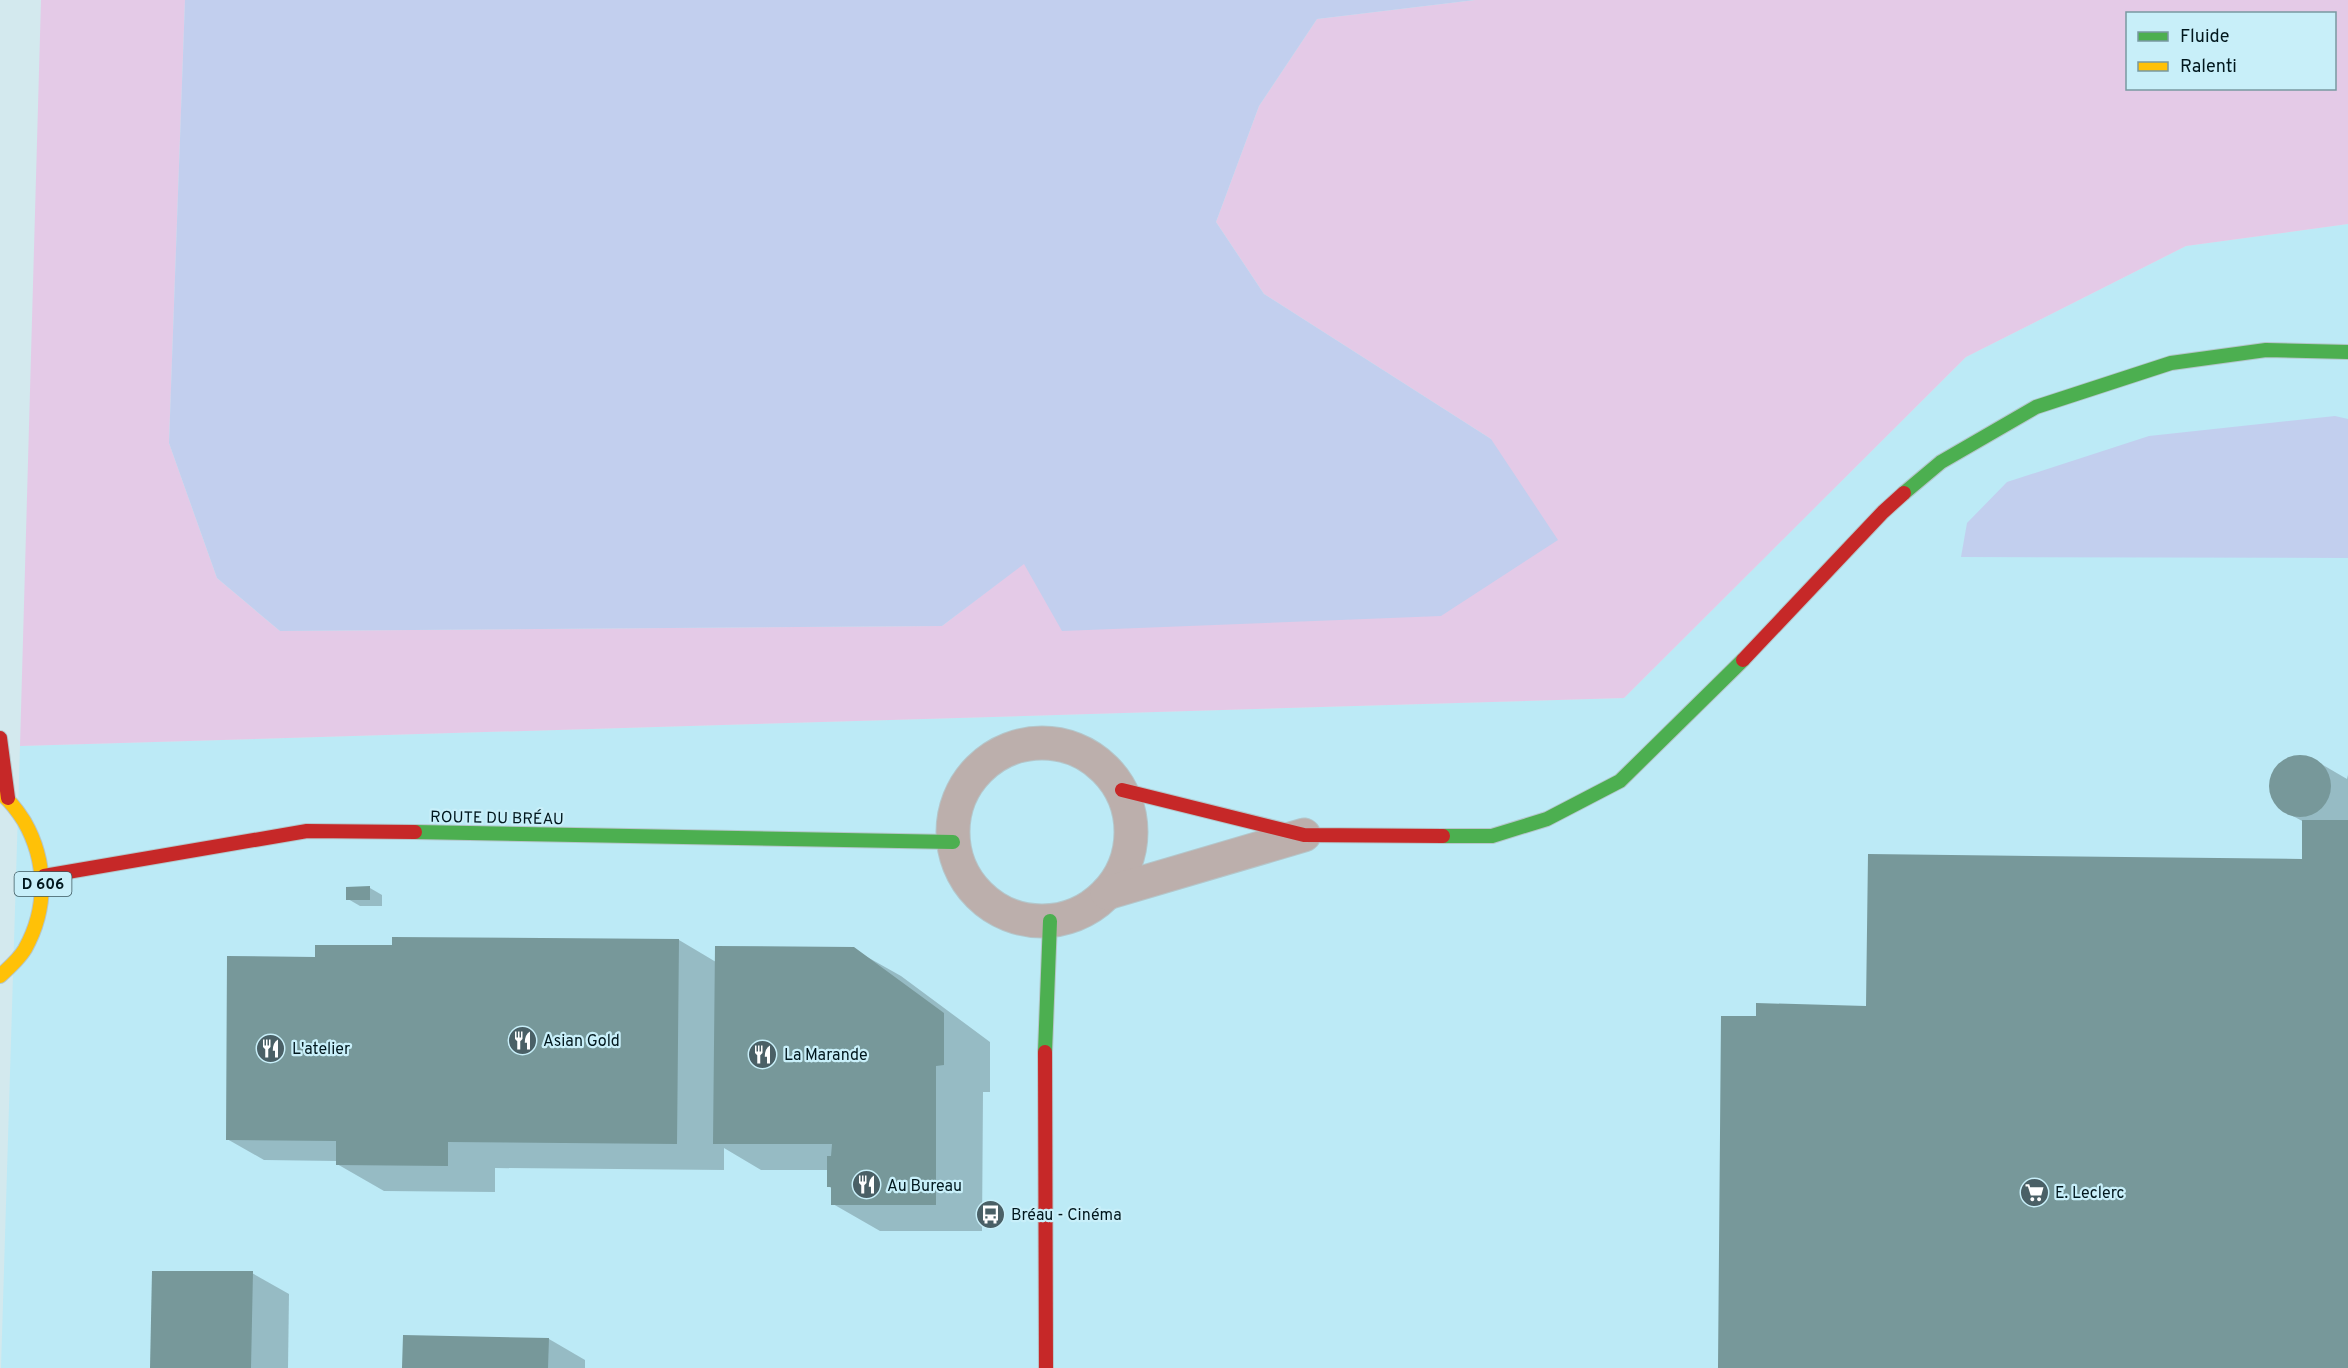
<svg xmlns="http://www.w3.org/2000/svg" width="2348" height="1368" font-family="Overpass,sans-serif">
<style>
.built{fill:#bceaf6}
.green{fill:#e4cae7;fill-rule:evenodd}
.water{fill:#c2cfee}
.shadow{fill:#0003}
.building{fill:#77989a}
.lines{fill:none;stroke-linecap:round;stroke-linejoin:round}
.street-casing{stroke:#b4c6ca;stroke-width:35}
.fast-casing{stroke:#b4c6ca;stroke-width:16}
.slow-casing{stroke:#b4c6ca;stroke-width:16}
.jam-casing{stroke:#b4c6ca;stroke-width:16}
.street{stroke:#bcafac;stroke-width:33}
.fast{stroke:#4caf50;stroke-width:14}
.slow{stroke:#ffc107;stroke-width:14}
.jam{stroke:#c62828;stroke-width:14}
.labels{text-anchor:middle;stroke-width:4.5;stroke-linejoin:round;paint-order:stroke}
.shield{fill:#c8eff9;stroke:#3d585f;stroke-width:1.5}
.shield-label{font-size:15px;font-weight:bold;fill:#01171d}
.street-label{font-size:16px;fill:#01171d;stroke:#c8eff9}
.poi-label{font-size:16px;fill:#01171d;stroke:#c8eff9;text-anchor:start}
</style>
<rect width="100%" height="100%" fill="#d3e9ee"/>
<polygon class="built" points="2348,224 2348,1368 1,1368 20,746 1624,698 1966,357 2186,246"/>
<path class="green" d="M41 0H185L169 443 217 578 280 631 942 626 1024 563 1491 439 1264 294 1216 222 1259 106 1317 19 1475 0H2348V224L2186 246 1966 357 1624 698 20 746ZM2128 14H2334V88H2128Z"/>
<g class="water">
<polygon points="185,0 1475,0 1317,19 1259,106 1216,222 1264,294 1491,439 1558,540 1441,616 1062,631 1024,564 942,626 280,631 217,578 169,443"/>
<polygon points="2335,416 2348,419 2348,558 1961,557 1967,523 2007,482 2149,436"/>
</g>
<g class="shadow">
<polygon points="2299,756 2311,758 2347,779 2348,775 2348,1368 1719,1368 1758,1017 1867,1007 2303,860 2304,822 2280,809 2273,799 2270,788 2272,776 2278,766 2287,759"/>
<polygon points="370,888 382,895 382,906 360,906 348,899"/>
<polygon points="679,940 716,962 853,949 901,976 990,1042 990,1092 983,1092 982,1231 880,1231 833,1204 833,1189 828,1186 828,1170 761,1170 724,1148 724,1170 495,1168 495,1192 384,1191 337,1164 337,1161 264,1160 227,1139 317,958"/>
<polygon points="252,1273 289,1294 288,1368 152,1368"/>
<polygon points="549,1339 585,1360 585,1368 404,1368"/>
</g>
<g class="building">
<circle cx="2300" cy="786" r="31"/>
<polygon points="2302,820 2348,820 2348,1368 1718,1368 1721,1016 1756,1016 1756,1003 1866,1006 1868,854 2302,859"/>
<polygon points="370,886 370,900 346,900 346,887"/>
<polygon points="392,937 679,939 677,1144 448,1142 448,1166 336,1165 336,1141 226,1140 227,956 315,957 315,945 392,945"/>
<polygon points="715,946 854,947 944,1013 944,1065 936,1066 936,1205 831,1205 831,1187 827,1187 827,1156 831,1156 832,1144 713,1144"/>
<polygon points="152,1271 253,1271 251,1368 150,1368"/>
<polygon points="403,1335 549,1338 548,1368 402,1368"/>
</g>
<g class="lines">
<defs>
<g id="street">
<circle cx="1042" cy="832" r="89"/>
<polyline points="1107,893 1304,835"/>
</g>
<g id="fast">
<polyline points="1904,493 1941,462 2036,407 2171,363 2266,350 2348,352"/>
<polyline points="415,832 953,842"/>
<polyline points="1443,836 1492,836 1547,819 1620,781 1743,660"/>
<polyline points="1045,1052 1050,921"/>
</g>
<path id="slow" d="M0 793C10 800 17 810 24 821 47 861 48 908 25 949 19 959 9 968 0 976"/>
<g id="jam">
<polyline points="1743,660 1883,512 1904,493"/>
<polyline points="0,738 8,798"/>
<polyline points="1122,790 1304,835 1443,836"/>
<polyline points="44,876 307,831 415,832"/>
<polyline points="1045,1052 1046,1368"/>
</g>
</defs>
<use href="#street" class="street-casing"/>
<use href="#fast" class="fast-casing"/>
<use href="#slow" class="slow-casing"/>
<use href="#jam" class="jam-casing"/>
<use href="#street" class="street"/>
<use href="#fast" class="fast"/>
<use href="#slow" class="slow"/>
<use href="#jam" class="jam"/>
</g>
<defs>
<symbol id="restaurant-disc" viewBox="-11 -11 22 22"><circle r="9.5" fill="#4a6066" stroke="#c8eff9"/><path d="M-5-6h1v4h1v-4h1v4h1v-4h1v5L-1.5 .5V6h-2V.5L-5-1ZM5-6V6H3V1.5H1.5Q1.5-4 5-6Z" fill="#fff"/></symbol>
<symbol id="supermarket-disc" viewBox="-11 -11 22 22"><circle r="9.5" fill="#4a6066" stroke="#c8eff9"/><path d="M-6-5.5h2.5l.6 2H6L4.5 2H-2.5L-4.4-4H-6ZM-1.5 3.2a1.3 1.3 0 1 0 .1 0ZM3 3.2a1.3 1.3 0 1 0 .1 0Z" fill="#fff"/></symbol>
<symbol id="bus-disc" viewBox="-11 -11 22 22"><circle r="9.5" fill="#4a6066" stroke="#c8eff9"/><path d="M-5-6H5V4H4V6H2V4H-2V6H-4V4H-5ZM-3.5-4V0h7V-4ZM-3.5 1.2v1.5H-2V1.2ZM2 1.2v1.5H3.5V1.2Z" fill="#fff"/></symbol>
</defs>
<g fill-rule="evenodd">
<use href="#restaurant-disc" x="506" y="1024" width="33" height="33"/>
<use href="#restaurant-disc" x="254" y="1032" width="33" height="33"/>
<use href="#restaurant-disc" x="746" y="1038" width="33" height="33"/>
<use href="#restaurant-disc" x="850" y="1168" width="33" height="33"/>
<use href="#supermarket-disc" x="2018" y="1176" width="33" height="33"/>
<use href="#bus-disc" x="974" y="1198" width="33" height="33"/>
</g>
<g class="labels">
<rect class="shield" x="14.5" y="872" width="57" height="24" rx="4.5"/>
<g class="shield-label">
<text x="43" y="889">D 606</text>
</g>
<g class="street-label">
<text transform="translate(497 817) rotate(1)" y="6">ROUTE DU BRÉAU</text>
</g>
<g class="poi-label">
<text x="543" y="1046">Asian Gold</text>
<text x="292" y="1054">L'atelier</text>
<text x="784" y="1060">La Marande</text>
<text x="887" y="1191">Au Bureau</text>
<text x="2055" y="1198">E. Leclerc</text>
<text x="1011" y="1220">Bréau - Cinéma</text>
</g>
</g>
<rect x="2126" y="12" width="210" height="78" fill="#c8eff9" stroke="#7899a1" stroke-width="1.5"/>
<rect x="2138" y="32" width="30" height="9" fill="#4caf50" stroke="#7899a1" stroke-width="1.5"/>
<text x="2180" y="42" font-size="18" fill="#01171d">Fluide</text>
<rect x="2138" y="62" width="30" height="9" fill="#ffc107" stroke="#7899a1" stroke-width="1.5"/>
<text x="2180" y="72" font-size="18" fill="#01171d">Ralenti</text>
</svg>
